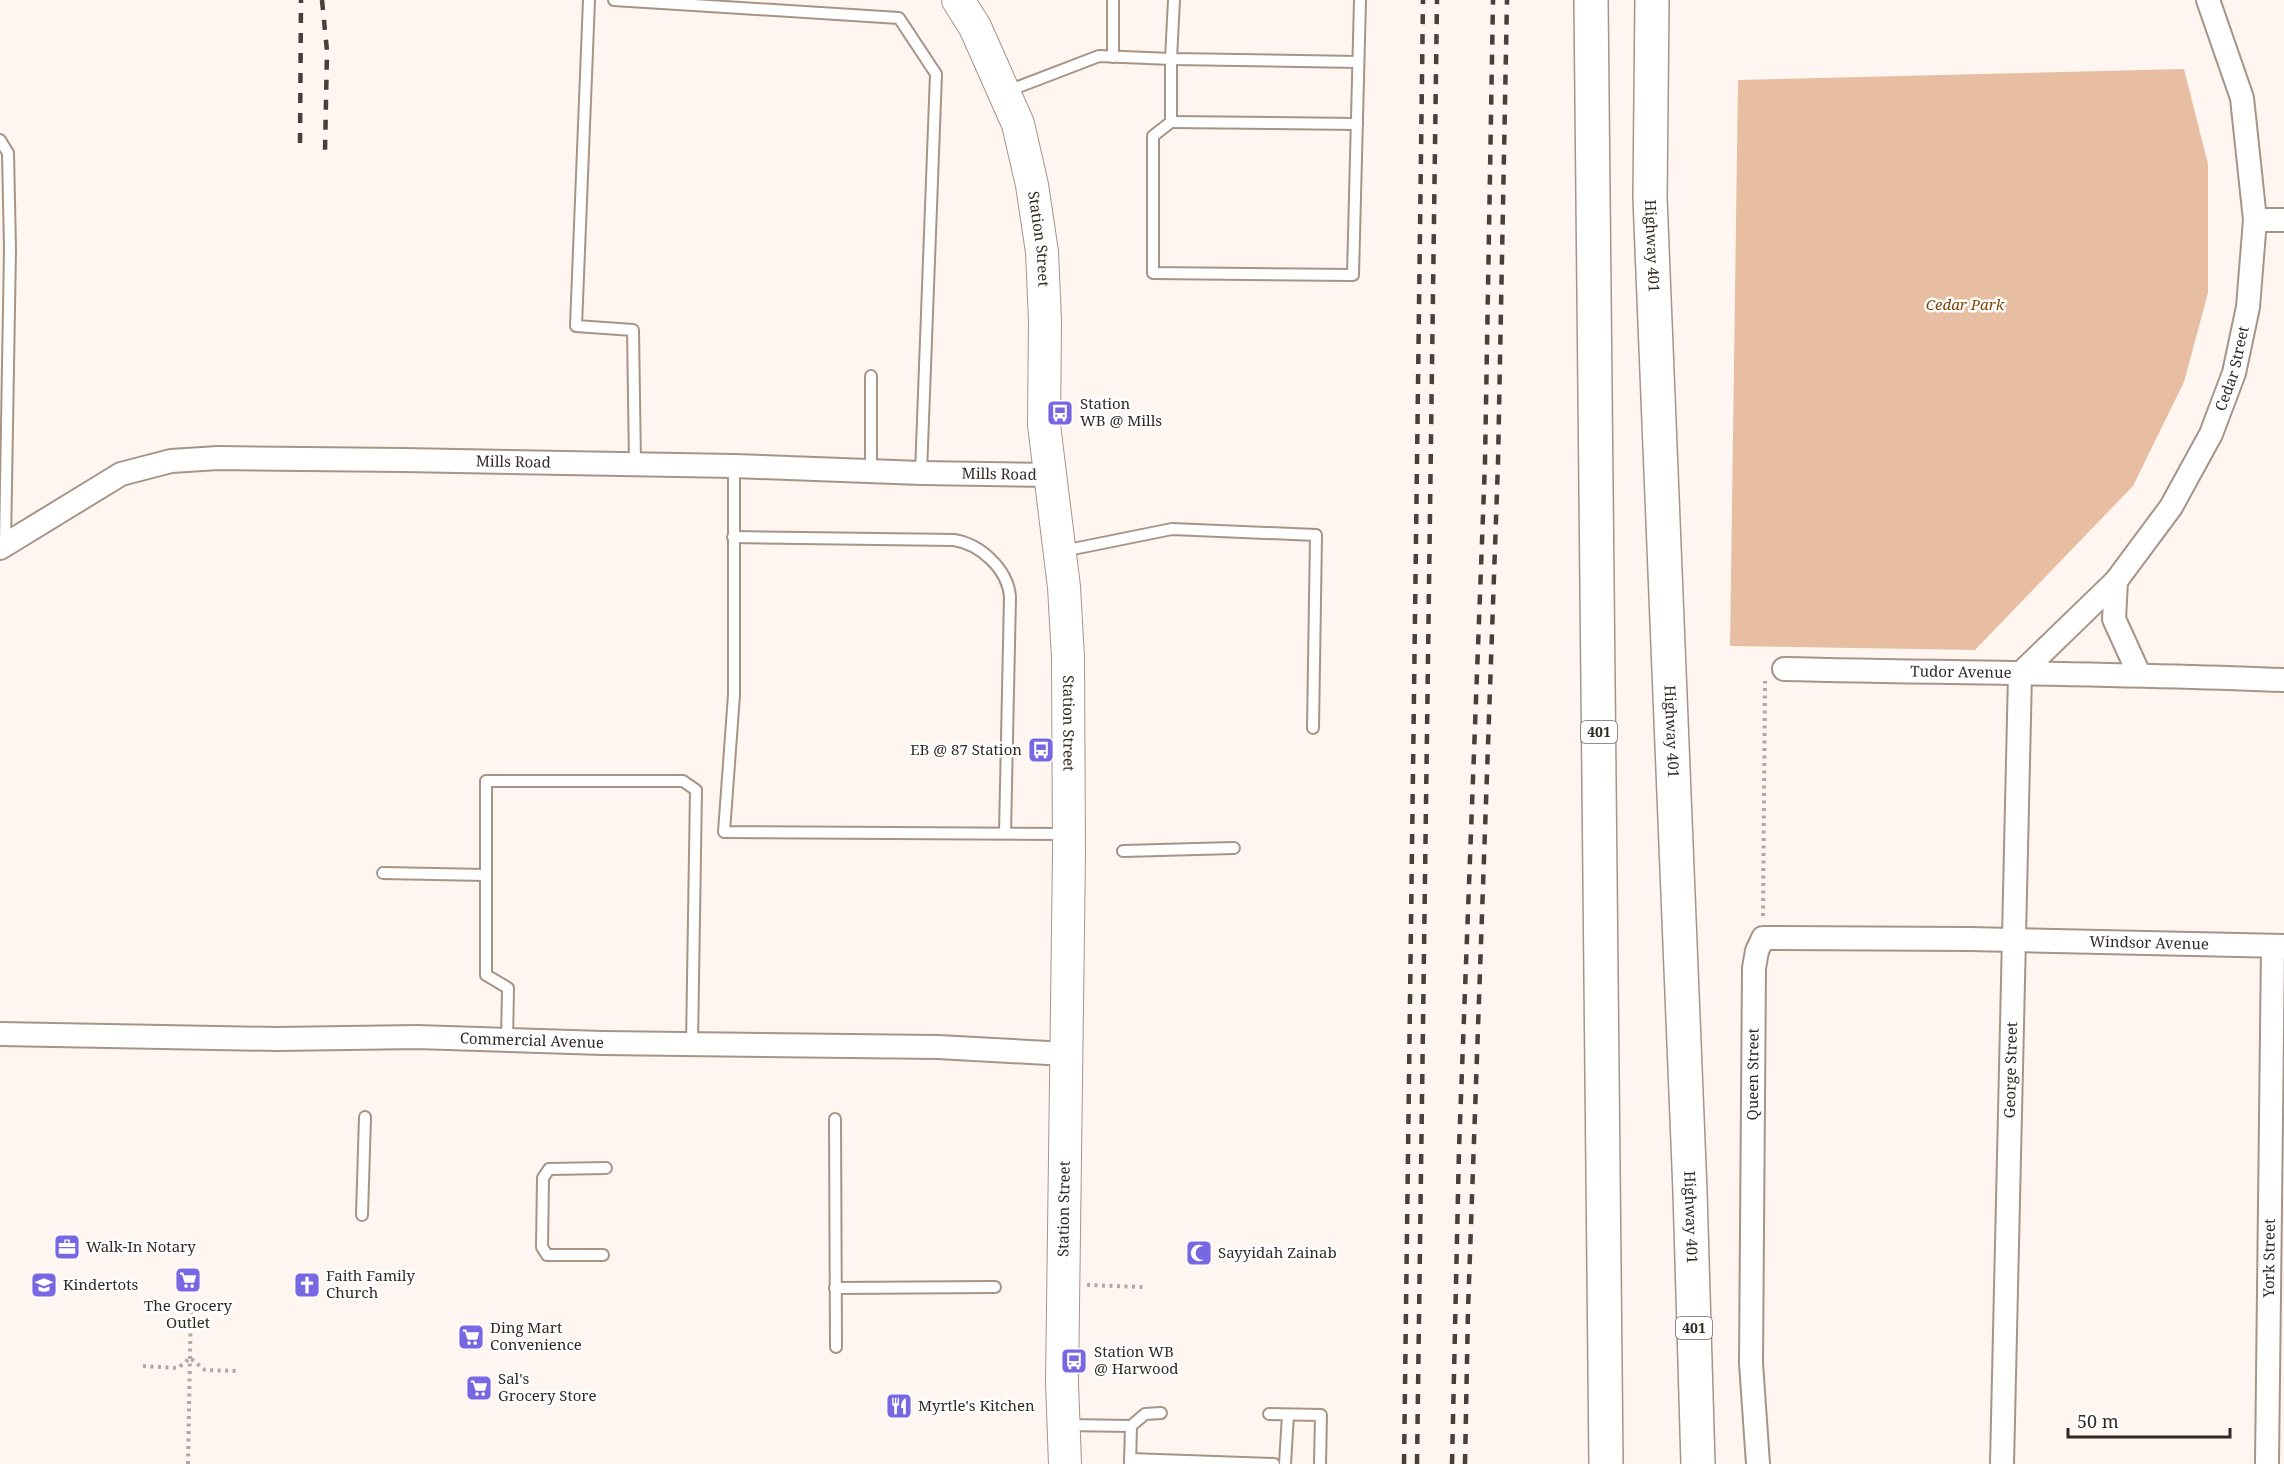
<svg xmlns="http://www.w3.org/2000/svg" width="2284" height="1464" font-family="'Noto Serif',serif">
<style>
.green{fill:#e7bea2}
.lines{fill:none;stroke-linecap:round;stroke-linejoin:round}
.lane-casing{stroke:#a79487;stroke-width:14}
.street-casing{stroke:#a79487;stroke-width:26}
.secondary-casing{stroke:#a79487;stroke-width:34}
.highway-casing{stroke:#a79487;stroke-width:36}
.path{stroke:#b2a9a4;stroke-width:4;stroke-dasharray:3 4.5;stroke-linecap:butt}
.lane{stroke:#fff;stroke-width:10}
.street{stroke:#fff;stroke-width:22}
.secondary{stroke:#fff;stroke-width:32}
.highway{stroke:#fff;stroke-width:33}
.rail{stroke:#48403b;stroke-width:4.5;stroke-dasharray:10 10;stroke-linecap:butt}
.labels{text-anchor:middle;stroke-width:5;stroke-linejoin:round;paint-order:stroke}
.shield{fill:#fff;stroke:#6f6966;stroke-width:1.5}
.shield-label{font-size:14px;font-weight:bold;fill:#312924}
.street-label{font-size:15px;fill:#312924;stroke:#fff}
.park-label{font-size:15px;font-style:italic;fill:#814203;stroke:#fff}
.poi-label{font-size:15px;fill:#312924;stroke:#fff;text-anchor:start}
</style>
<rect width="100%" height="100%" fill="#fff6f1"/>
<polygon class="green" points="2184,69 2208,164 2208,293 2184,382 2133,486 1975,650 1730,646 1738,80"/>
<g class="lines">
<defs>
<g id="lane">
<polyline points="589,0 576,326 633,330 635,464"/>
<polyline points="614,0 899,18 936,74 921,473"/>
<polyline points="1113,0 1113,57"/>
<polyline points="1174,0 1171,59 1358,62"/>
<polyline points="1005,92 1099,56 1171,59 1171,122 1153,136 1153,273 1353,275 1360,0"/>
<polyline points="1171,122 1357,124"/>
<polyline points="0,140 8,153 10,249 5,544"/>
<polyline points="734,466 734,695 724,832 1068,834"/>
<polyline points="871,471 871,376"/>
<path d="M733 537 954 540C980 544 1008 569 1010 597L1005 833"/>
<polyline points="1063,551 1172,529 1316,535 1313,728"/>
<polyline points="1123,851 1234,848"/>
<polyline points="383,873 485,875"/>
<polyline points="507,1040 508,988 486,975 486,781 683,781 696,790 692,1044"/>
<polyline points="835,1119 836,1347"/>
<polyline points="362,1215 365,1117"/>
<polyline points="603,1255 547,1255 542,1247 543,1178 549,1169 606,1168"/>
<polyline points="835,1288 995,1287"/>
<polyline points="1269,1414 1321,1415 1320,1464"/>
<polyline points="1067,1425 1131,1426 1130,1464"/>
<polyline points="1131,1426 1145,1414 1161,1413"/>
<polyline points="1130,1459 1274,1464"/>
<polyline points="1285,1464 1288,1415"/>
</g>
<g id="street">
<polyline points="2255,220 2284,220"/>
<path id="s1" d="M0 548 121 474 171 461 218 458 403 460 734 466 921 473 1049 475"/>
<polyline points="2116,581 2114,619 2139,674"/>
<path id="s2" d="M1784 669C1951 673 2117 673 2284 680"/>
<path id="s3" d="M2020 674 2116 581 2171 507 2211 434 2234 373 2248 307 2255 220 2242 98 2208 0"/>
<path id="s4" d="M0 1034 276 1039 417 1037 603 1043 938 1047 1066 1054"/>
<path id="s5" d="M1758 1464 1751 1363 1754 968 1757 951 1763 938 1970 939 2284 946"/>
<path id="s6" d="M2002 1464 2020 674"/>
<path id="s7" d="M2267 1464 2273 946"/>
</g>
<g id="secondary">
<path id="s8" d="M958 0 975 27 1018 124 1032 185 1042 252 1045 321 1044 425 1064 587 1068 658 1069 854 1062 1383 1065 1464"/>
</g>
<g id="highway">
<polyline points="1591,0 1606,1464"/>
<path id="s9" d="M1652 0 1650 198 1690 1192 1698 1464"/>
</g>
</defs>
<use href="#lane" class="lane-casing"/>
<use href="#street" class="street-casing"/>
<use href="#secondary" class="secondary-casing"/>
<use href="#highway" class="highway-casing"/>
<g class="path">
<polyline points="1763,916 1765,681"/>
<polyline points="1087,1285 1143,1287"/>
<polyline points="143,1366 178,1368 190,1358 205,1370 238,1371"/>
<polyline points="188,1464 191,1302"/>
</g>
<use href="#lane" class="lane"/>
<use href="#street" class="street"/>
<use href="#secondary" class="secondary"/>
<use href="#highway" class="highway"/>
<g class="rail">
<polyline points="322,0 327,51 325,151"/>
<polyline points="300,143 301,0"/>
<polyline points="1404,1464 1423,0"/>
<polyline points="1417,1464 1437,0"/>
<polyline points="1452,1464 1459,1149 1485,462 1493,0"/>
<polyline points="1465,1464 1468,1310 1498,463 1507,0"/>
</g>
</g>
<defs>
<symbol id="bus-square" viewBox="-11 -11 22 22"><rect x="-9" y="-9" width="18" height="18" rx="4" fill="#7767e2" stroke="#fff"/><path d="M-5-6H5V4H4V6H2V4H-2V6H-4V4H-5ZM-3.5-4V0h7V-4ZM-3.5 1.2v1.5H-2V1.2ZM2 1.2v1.5H3.5V1.2Z" fill="#fff"/></symbol>
<symbol id="office-square" viewBox="-11 -11 22 22"><rect x="-9" y="-9" width="18" height="18" rx="4" fill="#7767e2" stroke="#fff"/><path d="M-6-3h4V-5.5h4V-3h4V5H-6ZM-1-4.5V-3h2v-1.5ZM-6 0V1H6V0Z" fill="#fff"/></symbol>
<symbol id="mosque-square" viewBox="-11 -11 22 22"><rect x="-9" y="-9" width="18" height="18" rx="4" fill="#7767e2" stroke="#fff"/><path d="M3.5-4.9A6 6 0 1 0 3.5 4.9A5 5 0 1 1 3.5-4.9Z" fill="#fff"/></symbol>
<symbol id="supermarket-square" viewBox="-11 -11 22 22"><rect x="-9" y="-9" width="18" height="18" rx="4" fill="#7767e2" stroke="#fff"/><path d="M-6-5.5h2.5l.6 2H6L4.5 2H-2.5L-4.4-4H-6ZM-1.5 3.2a1.3 1.3 0 1 0 .1 0ZM3 3.2a1.3 1.3 0 1 0 .1 0Z" fill="#fff"/></symbol>
<symbol id="school-square" viewBox="-11 -11 22 22"><rect x="-9" y="-9" width="18" height="18" rx="4" fill="#7767e2" stroke="#fff"/><path d="M0-5L7-2L0 1L-7-2ZM-4 1L0 2.5L4 1V4Q0 6-4 4Z" fill="#fff"/></symbol>
<symbol id="church-square" viewBox="-11 -11 22 22"><rect x="-9" y="-9" width="18" height="18" rx="4" fill="#7767e2" stroke="#fff"/><path d="M-1.2-6h2.4v3.5h3.3v2.4h-3.3V6h-2.4V-.1h-3.3v-2.4h3.3Z" fill="#fff"/></symbol>
<symbol id="restaurant-square" viewBox="-11 -11 22 22"><rect x="-9" y="-9" width="18" height="18" rx="4" fill="#7767e2" stroke="#fff"/><path d="M-5-6h1v4h1v-4h1v4h1v-4h1v5L-1.5 .5V6h-2V.5L-5-1ZM5-6V6H3V1.5H1.5Q1.5-4 5-6Z" fill="#fff"/></symbol>
</defs>
<g fill-rule="evenodd">
<use href="#bus-square" x="1045" y="398" width="30" height="30"/>
<use href="#bus-square" x="1026" y="735" width="30" height="30"/>
<use href="#office-square" x="52" y="1232" width="30" height="30"/>
<use href="#mosque-square" x="1184" y="1238" width="30" height="30"/>
<use href="#supermarket-square" x="173" y="1265" width="30" height="30"/>
<use href="#school-square" x="29" y="1270" width="30" height="30"/>
<use href="#church-square" x="292" y="1270" width="30" height="30"/>
<use href="#supermarket-square" x="456" y="1322" width="30" height="30"/>
<use href="#bus-square" x="1059" y="1346" width="30" height="30"/>
<use href="#supermarket-square" x="464" y="1373" width="30" height="30"/>
<use href="#restaurant-square" x="884" y="1391" width="30" height="30"/>
</g>
<g class="labels">
<g class="shield">
<rect x="1581" y="721" width="36" height="22" rx="4.5"/>
<rect x="1676" y="1317" width="36" height="22" rx="4.5"/>
</g>
<g class="shield-label">
<text x="1599" y="737">401</text>
<text x="1694" y="1333">401</text>
</g>
<g class="street-label">
<text dy="5" stroke="none"><textPath href="#s8" startOffset="255">Station Street</textPath></text>
<text dy="5" stroke="none"><textPath href="#s9" startOffset="246">Highway 401</textPath></text>
<text dy="5" stroke="none"><textPath href="#s3" startOffset="378">Cedar Street</textPath></text>
<text dy="5" stroke="none"><textPath href="#s1" startOffset="536">Mills Road</textPath></text>
<text dy="5" stroke="none"><textPath href="#s1" startOffset="1022">Mills Road</textPath></text>
<text dy="5" stroke="none"><textPath href="#s2" startOffset="177">Tudor Avenue</textPath></text>
<text dy="5" stroke="none"><textPath href="#s8" startOffset="741">Station Street</textPath></text>
<text dy="5" stroke="none"><textPath href="#s9" startOffset="732">Highway 401</textPath></text>
<text dy="5" stroke="none"><textPath href="#s5" startOffset="914">Windsor Avenue</textPath></text>
<text dy="5" stroke="none"><textPath href="#s4" startOffset="532">Commercial Avenue</textPath></text>
<text dy="5" stroke="none"><textPath href="#s6" startOffset="394">George Street</textPath></text>
<text dy="5" stroke="none"><textPath href="#s5" startOffset="390">Queen Street</textPath></text>
<text transform="translate(1064 1209) rotate(-89)" y="5">Station Street</text>
<text dy="5" stroke="none"><textPath href="#s9" startOffset="1218">Highway 401</textPath></text>
<text dy="5" stroke="none"><textPath href="#s7" startOffset="206">York Street</textPath></text>
</g>
<g class="park-label">
<text x="1965" y="310">Cedar Park</text>
</g>
<g class="poi-label">
<text x="1080" y="409">Station<tspan x="1080" dy="17">WB @ Mills</tspan></text>
<text x="1022" y="755" text-anchor="end">EB @ 87 Station</text>
<text x="86" y="1252">Walk-In Notary</text>
<text x="1218" y="1258">Sayyidah Zainab</text>
<text x="326" y="1281">Faith Family<tspan x="326" dy="17">Church</tspan></text>
<text x="63" y="1290">Kindertots</text>
<text x="188" y="1311" text-anchor="middle">The Grocery<tspan x="188" dy="17">Outlet</tspan></text>
<text x="490" y="1333">Ding Mart<tspan x="490" dy="17">Convenience</tspan></text>
<text x="1094" y="1357">Station WB<tspan x="1094" dy="17">@ Harwood</tspan></text>
<text x="498" y="1384">Sal's<tspan x="498" dy="17">Grocery Store</tspan></text>
<text x="918" y="1411">Myrtle's Kitchen</text>
</g>
</g>
<path d="M2068 1428v9h162v-9" fill="none" stroke="#312924" stroke-width="3"/>
<text x="2077" y="1428" font-size="18" fill="#312924" stroke="#ffffff" stroke-width="4.5" paint-order="stroke">50 m</text>
</svg>
